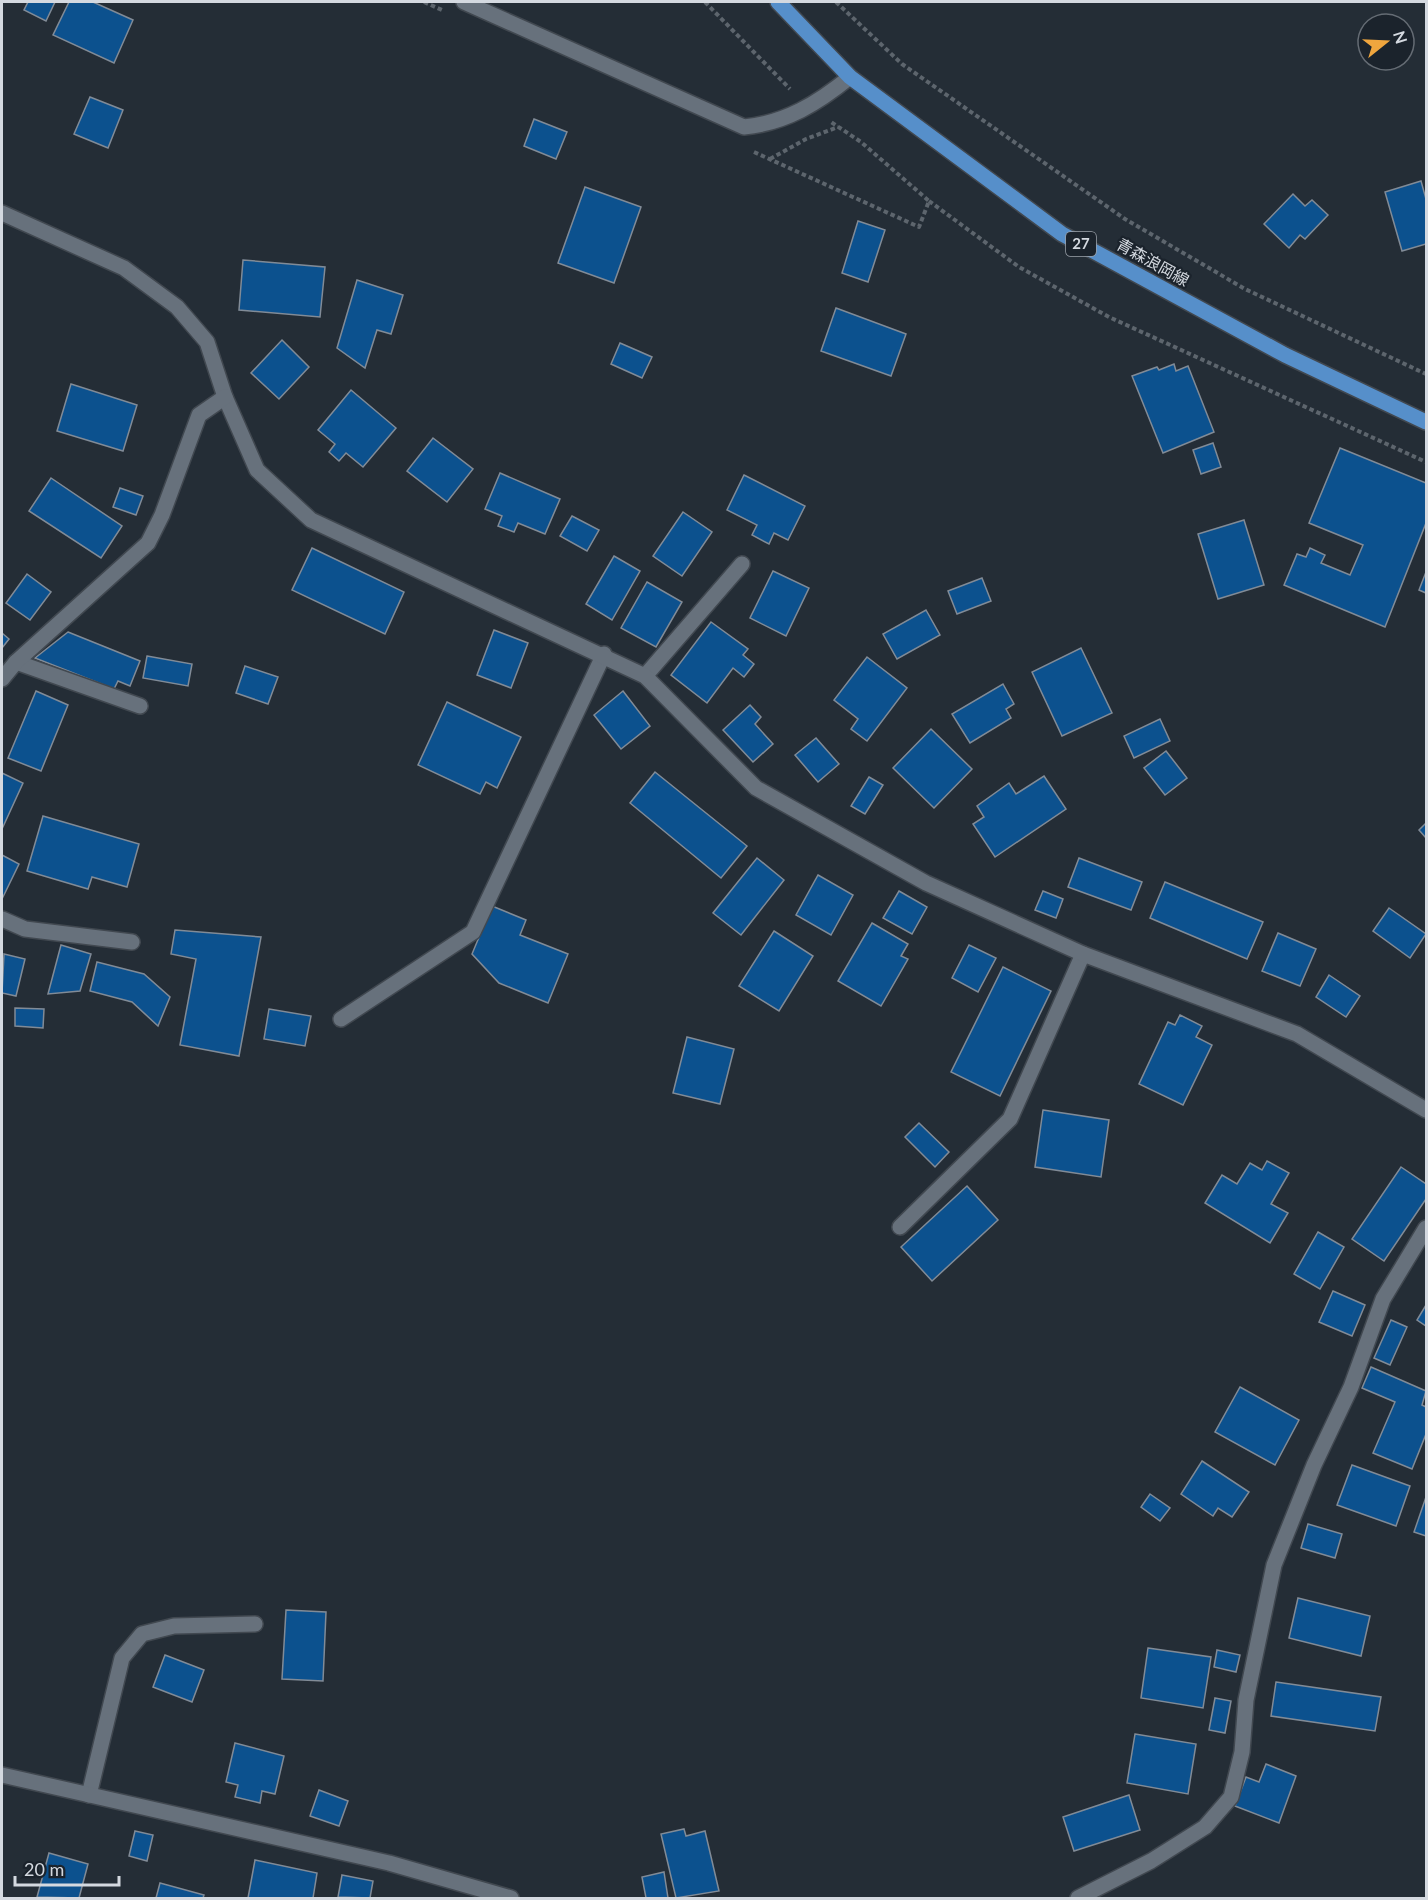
<svg xmlns="http://www.w3.org/2000/svg" width="1428" height="1900" font-family="Lato,'Noto Sans JP',sans-serif">
<style>
.building{fill:#0c518e;stroke:#818b97;stroke-width:1.5}
.lines{fill:none;stroke-linecap:round;stroke-linejoin:round}
.lane-casing{stroke:#414850;stroke-width:18}
.street-casing{stroke:#414850;stroke-width:18}
.secondary-casing{stroke:#414850;stroke-width:18}
.primary-casing{stroke:#414850;stroke-width:18}
.path{stroke:#5d656d;stroke-width:4;stroke-dasharray:4.5 3;stroke-linecap:butt}
.lane{stroke:#67717c;stroke-width:15}
.street{stroke:#67717c;stroke-width:15}
.secondary{stroke:#67717c;stroke-width:15}
.primary{stroke:#568fca;stroke-width:15}
.labels{text-anchor:middle;stroke-width:4.5;stroke-linejoin:round;paint-order:stroke}
.shield{fill:#1b232c;stroke:#9ca2aa;stroke-width:1.5}
.shield-label{font-size:15px;font-weight:bold;fill:#d4d9e0}
.street-label{font-size:16px;fill:#d4d9e0;stroke:#1b232c}
</style>
<rect width="100%" height="100%" fill="#242d36"/>
<g class="building">
<polygon points="28,2 55,2 46,21 24,10"/>
<polygon points="69,2 93,2 133,20 114,63 53,35"/>
<polygon points="90,97 123,110 108,148 74,134"/>
<polygon points="534,119 567,132 556,159 524,146"/>
<polygon points="1421,181 1426,199 1426,244 1402,251 1385,192"/>
<polygon points="585,187 641,207 614,283 558,263"/>
<polygon points="1293,194 1305,206 1312,200 1328,215 1305,239 1300,235 1289,248 1264,224"/>
<polygon points="858,221 885,230 868,282 842,273"/>
<polygon points="243,260 325,267 320,317 239,310"/>
<polygon points="357,280 403,295 391,334 377,330 365,368 337,348"/>
<polygon points="836,308 906,334 891,376 821,351"/>
<polygon points="282,340 309,367 279,399 251,373"/>
<polygon points="620,343 652,357 642,378 611,364"/>
<polygon points="1174,364 1176,371 1188,366 1214,432 1163,453 1132,376 1157,367 1159,370"/>
<polygon points="71,384 137,405 123,451 57,431"/>
<polygon points="351,390 396,428 363,467 346,453 339,461 329,452 335,444 318,430"/>
<polygon points="433,438 473,469 447,502 407,471"/>
<polygon points="1213,443 1221,467 1201,474 1193,450"/>
<polygon points="1340,448 1426,483 1426,523 1385,627 1284,585 1297,554 1306,557 1310,548 1325,555 1321,563 1350,575 1363,545 1309,523"/>
<polygon points="500,473 560,499 545,534 518,523 514,532 498,526 502,516 485,509"/>
<polygon points="744,475 805,506 788,540 774,533 769,544 752,535 757,525 727,510"/>
<polygon points="51,478 122,526 101,558 29,511"/>
<polygon points="120,488 143,496 136,515 113,507"/>
<polygon points="683,512 712,532 682,576 653,556"/>
<polygon points="572,516 599,530 587,551 560,536"/>
<polygon points="1244,520 1264,585 1218,599 1198,534"/>
<polygon points="312,548 404,592 385,634 292,590"/>
<polygon points="614,556 640,571 612,620 586,604"/>
<polygon points="773,571 809,588 786,636 750,618"/>
<polygon points="1426,572 1426,593 1419,590"/>
<polygon points="27,574 51,592 30,620 6,603"/>
<polygon points="982,578 991,601 957,614 948,591"/>
<polygon points="647,582 682,602 656,647 621,628"/>
<polygon points="926,610 940,635 897,659 883,634"/>
<polygon points="711,622 748,649 743,655 754,664 744,677 733,668 707,703 671,675"/>
<polygon points="494,630 528,643 511,688 477,675"/>
<polygon points="68,632 140,661 130,686 118,681 114,689 35,658"/>
<polygon points="2,633 9,639 2,648"/>
<polygon points="1081,648 1112,713 1062,736 1032,672"/>
<polygon points="147,656 192,664 188,686 143,678"/>
<polygon points="867,657 907,688 867,741 851,729 858,719 834,700"/>
<polygon points="245,666 278,677 268,704 236,693"/>
<polygon points="1003,684 1014,704 1006,709 1011,718 970,743 952,714"/>
<polygon points="36,691 68,705 41,771 8,758"/>
<polygon points="623,691 650,726 621,749 594,715"/>
<polygon points="447,702 521,737 497,788 486,782 480,794 418,765"/>
<polygon points="750,705 761,717 755,724 773,744 753,762 723,730"/>
<polygon points="1160,719 1170,741 1134,758 1124,736"/>
<polygon points="931,729 972,769 934,808 893,768"/>
<polygon points="816,738 839,764 818,782 795,755"/>
<polygon points="1166,751 1187,778 1165,795 1144,768"/>
<polygon points="655,772 747,846 721,878 630,803"/>
<polygon points="2,773 23,783 2,829"/>
<polygon points="1044,776 1066,809 995,857 973,824 984,817 977,806 1009,783 1016,794"/>
<polygon points="869,777 883,785 865,814 851,806"/>
<polygon points="43,816 139,844 127,887 92,877 88,889 27,871"/>
<polygon points="1426,823 1426,838 1419,830"/>
<polygon points="2,855 19,864 2,899"/>
<polygon points="757,858 784,880 741,935 713,913"/>
<polygon points="1079,858 1142,882 1131,910 1068,887"/>
<polygon points="818,875 853,895 831,935 796,915"/>
<polygon points="1165,882 1263,922 1247,959 1150,918"/>
<polygon points="899,891 927,907 912,934 883,918"/>
<polygon points="1043,891 1063,899 1056,918 1035,910"/>
<polygon points="492,906 526,920 520,935 568,954 548,1003 499,983 472,954"/>
<polygon points="1389,908 1426,934 1410,958 1373,931"/>
<polygon points="872,923 908,944 901,956 908,959 881,1006 838,981"/>
<polygon points="175,930 261,937 239,1056 180,1045 196,959 171,954"/>
<polygon points="774,931 813,956 779,1011 739,986"/>
<polygon points="1278,933 1316,949 1300,986 1262,971"/>
<polygon points="61,945 91,954 80,991 48,994"/>
<polygon points="969,945 996,958 978,992 952,978"/>
<polygon points="4,954 25,959 16,996 2,993"/>
<polygon points="97,962 144,974 170,997 158,1026 132,1002 90,991"/>
<polygon points="1003,967 1051,991 1000,1096 951,1072"/>
<polygon points="1329,975 1360,996 1346,1017 1316,997"/>
<polygon points="15,1008 44,1009 43,1028 15,1026"/>
<polygon points="269,1009 311,1016 305,1046 264,1039"/>
<polygon points="1180,1015 1202,1026 1196,1037 1212,1045 1183,1105 1139,1084 1168,1022 1175,1025"/>
<polygon points="687,1037 734,1049 720,1104 673,1093"/>
<polygon points="1043,1110 1109,1120 1101,1177 1035,1167"/>
<polygon points="919,1123 949,1152 935,1167 905,1137"/>
<polygon points="1267,1161 1289,1173 1271,1204 1288,1213 1270,1243 1205,1203 1222,1175 1237,1184 1250,1163 1262,1170"/>
<polygon points="1401,1167 1426,1184 1426,1199 1384,1261 1352,1239"/>
<polygon points="967,1186 998,1220 932,1281 901,1247"/>
<polygon points="1318,1232 1344,1247 1320,1289 1294,1274"/>
<polygon points="1333,1291 1365,1305 1352,1336 1319,1322"/>
<polygon points="1426,1305 1426,1326 1417,1320"/>
<polygon points="1391,1320 1407,1327 1390,1365 1374,1358"/>
<polygon points="1371,1367 1426,1391 1422,1405 1426,1407 1426,1434 1412,1469 1373,1453 1395,1402 1362,1388"/>
<polygon points="1240,1387 1299,1420 1275,1465 1215,1432"/>
<polygon points="1202,1461 1249,1492 1232,1517 1218,1508 1213,1516 1181,1494"/>
<polygon points="1352,1465 1410,1486 1396,1526 1337,1505"/>
<polygon points="1150,1494 1170,1508 1160,1521 1141,1507"/>
<polygon points="1426,1497 1426,1536 1414,1532"/>
<polygon points="1308,1524 1342,1534 1335,1558 1301,1548"/>
<polygon points="1298,1598 1370,1616 1361,1656 1289,1638"/>
<polygon points="286,1610 326,1612 323,1681 282,1679"/>
<polygon points="1148,1648 1211,1657 1203,1708 1141,1698"/>
<polygon points="1217,1650 1240,1655 1236,1672 1214,1667"/>
<polygon points="165,1655 204,1670 192,1702 153,1687"/>
<polygon points="1276,1682 1381,1697 1375,1731 1271,1716"/>
<polygon points="1215,1698 1231,1701 1225,1733 1209,1730"/>
<polygon points="1135,1734 1196,1744 1188,1794 1127,1783"/>
<polygon points="235,1743 284,1756 275,1794 262,1791 260,1803 235,1797 238,1785 226,1782"/>
<polygon points="1266,1764 1296,1776 1279,1823 1235,1806 1246,1777 1259,1782"/>
<polygon points="319,1790 348,1801 339,1826 310,1816"/>
<polygon points="1129,1795 1140,1830 1074,1851 1063,1817"/>
<polygon points="684,1829 686,1836 705,1831 719,1891 676,1898 661,1834"/>
<polygon points="135,1831 153,1835 147,1861 129,1856"/>
<polygon points="49,1853 88,1864 79,1898 37,1897"/>
<polygon points="255,1860 317,1873 313,1898 248,1898"/>
<polygon points="664,1872 668,1898 646,1898 642,1877"/>
<polygon points="342,1875 373,1881 370,1898 338,1897"/>
<polygon points="160,1883 204,1895 203,1898 156,1898"/>
</g>
<g class="lines">
<defs>
<g id="lane">
<polyline points="16,662 140,706"/>
<polyline points="645,676 742,564"/>
<polyline points="2,919 25,929 132,942"/>
<polyline points="341,1019 473,932 604,654"/>
<polyline points="900,1227 1010,1119 1083,954"/>
<polyline points="89,1795 122,1658 142,1634 174,1626 255,1624"/>
</g>
<g id="street">
<polyline points="2,213 124,268 177,307 207,342 225,397 257,470 311,520 645,676 756,788 926,883 1083,954 1297,1034 1426,1110"/>
<polyline points="2,679 16,662 148,543 162,515 199,415 225,397"/>
<polyline points="2,1775 389,1863 511,1898"/>
<polyline points="1078,1898 1151,1861 1205,1827 1231,1797 1242,1752 1246,1700 1274,1565 1314,1465 1351,1387 1383,1299 1426,1228"/>
</g>
<path id="secondary" d="M464 2 744 127C786 123 818 103 850 77"/>
<polyline id="primary" points="778,2 850,77 1062,234 1285,355 1426,422"/>
</defs>
<use href="#lane" class="lane-casing"/>
<use href="#street" class="street-casing"/>
<use href="#secondary" class="secondary-casing"/>
<use href="#primary" class="primary-casing"/>
<g class="path">
<polyline points="424,2 442,10"/>
<polyline points="705,2 790,89"/>
<polyline points="836,2 902,64 1125,219 1245,289 1426,374"/>
<polyline points="754,152 919,227 929,201 861,142 831,122"/>
<polyline points="770,159 806,139 838,127"/>
<polyline points="929,201 1019,267 1109,317 1426,462"/>
</g>
<use href="#lane" class="lane"/>
<use href="#street" class="street"/>
<use href="#secondary" class="secondary"/>
<use href="#primary" class="primary"/>
</g>
<g class="labels">
<rect class="shield" x="1066" y="232" width="30" height="24" rx="4.5"/>
<g class="shield-label">
<text x="1081" y="249">27</text>
</g>
<g class="street-label">
<text transform="translate(1153 262) rotate(29)" y="6">青森浪岡線</text>
</g>
</g>
<rect width="1428" height="1900" fill="none" stroke="#d4d9e0" stroke-width="6"/>
<g transform="translate(1386 42) rotate(72)"><circle r="28" fill="#1b232c" stroke="#656c74" stroke-width="1.5"/>
<path d="M0-4.5L10 22L0 15L-10 22Z" fill="#f0a63e"/>
<text y="-9" font-size="16" font-weight="bold" text-anchor="middle" fill="#d4d9e0">N</text>
</g>
<path d="M15 1876v9h104v-9" fill="none" stroke="#d4d9e0" stroke-width="3"/>
<text x="24" y="1876" font-size="18" fill="#d4d9e0" stroke="#1b232c" stroke-width="4.5" paint-order="stroke">20 m</text>
</svg>
